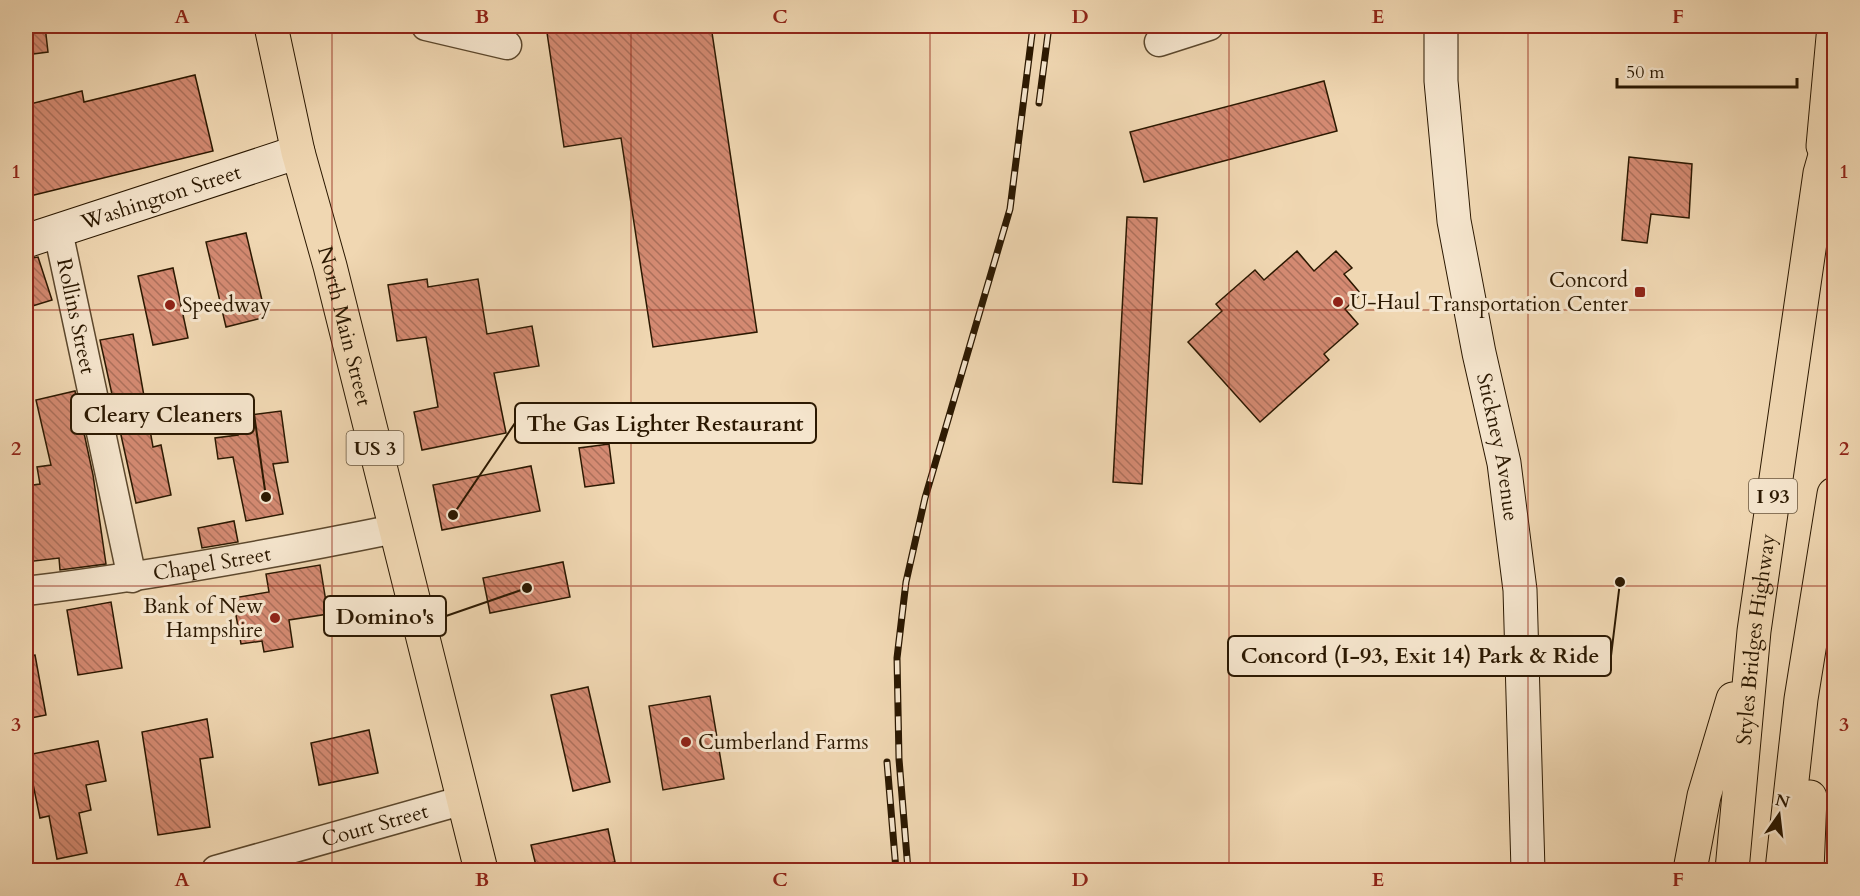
<svg xmlns="http://www.w3.org/2000/svg" width="1860" height="896" font-family="Cardo,serif">
<style>
.building{fill:url(#building-back-hatch);stroke:#2b1801;stroke-width:1.5}
.lines{fill:none;stroke-linecap:round;stroke-linejoin:round}
.street-casing{stroke:#5c482d;stroke-width:31}
.secondary-casing{stroke:#2b1801;stroke-width:35}
.primary-casing{stroke:#2b1801;stroke-width:35}
.highway-casing{stroke:#2b1801;stroke-width:35}
.street{stroke:#f5e5cd;stroke-width:28}
.secondary{stroke:#f5e5cd;stroke-width:33}
.primary{stroke:#f0d7b2;stroke-width:33}
.highway{stroke:#f0d7b2;stroke-width:33}
.rail-casing{stroke:#2b1801;stroke-width:7}
.rail{stroke:#f5e5cd;stroke-width:4.5;stroke-dasharray:14;stroke-linecap:butt}
.grid{fill:none;stroke:#8f2418;stroke-width:1.5;stroke-opacity:0.55}
.poi-dot{fill:#8f2418;stroke:#f5e5cd;stroke-width:2}
.labels{text-anchor:middle;stroke-width:6;stroke-linejoin:round;paint-order:stroke}
.shield{fill:#f5e5cd;stroke:#68563e;stroke-width:1.5}
.shield-label{font-size:20px;font-weight:bold;fill:#2b1801}
.street-label{font-size:21px;fill:#2b1801;stroke:#f5e5cd}
.poi-label{font-size:21px;fill:#2b1801;stroke:#f5e5cd;text-anchor:start}
.leader{fill:none;stroke:#2b1801;stroke-width:2}
.callout-dot{fill:#2b1801;stroke:#f5e5cd;stroke-width:2}
.callout{fill:#f5e5cd;stroke:#2b1801;stroke-width:2}
.callout-label{font-size:22px;text-anchor:middle;font-weight:bold;fill:#2b1801}
.neatline{fill:none;stroke:#8f2418;stroke-width:2}
.grid-label{font-size:20px;text-anchor:middle;font-weight:bold;fill:#8f2418}
</style>
<defs>
<pattern id="building-back-hatch" width="6" height="6" patternUnits="userSpaceOnUse" patternTransform="scale(1.5)"><rect width="6" height="6" fill="#d48a72"/><path d="M-1 5l2 2M0 0l6 6M5-1l2 2" fill="none" stroke="#ac705b"/></pattern>
</defs>
<rect width="100%" height="100%" fill="#f0d7b2"/>
<filter id="stains"><feTurbulence type="fractalNoise" baseFrequency=".00333" numOctaves="4"/><feColorMatrix values="0 0 0 0 .2 0 0 0 0 .09 0 0 0 0 .02 0 0 0 .5 -.17"/></filter>
<radialGradient id="worn" r=".72"><stop offset=".6" stop-color="#630" stop-opacity="0"/><stop offset="1" stop-color="#630" stop-opacity=".3"/></radialGradient>
<g class="building">
<polygon points="26,26 45,26 48,52 26,55"/>
<polygon points="546,26 711,26 757,332 653,347 621,138 564,147"/>
<polygon points="195,75 213,151 26,197 26,162 32,161 26,136 26,105 82,91 84,102"/>
<polygon points="1324,81 1337,131 1144,182 1130,132"/>
<polygon points="1629,157 1692,164 1689,218 1651,214 1647,243 1622,240"/>
<polygon points="1127,217 1157,218 1142,484 1113,482"/>
<polygon points="246,233 266,317 226,327 206,242"/>
<polygon points="1297,251 1314,271 1336,251 1352,268 1344,274 1361,294 1345,309 1358,324 1324,354 1329,360 1260,422 1188,342 1222,311 1216,304 1255,270 1264,280"/>
<polygon points="38,257 52,300 26,308 26,259"/>
<polygon points="173,268 188,338 153,345 138,276"/>
<polygon points="427,279 428,287 478,279 487,334 532,326 539,366 494,373 506,433 422,450 414,412 438,407 426,337 397,341 388,285"/>
<polygon points="133,334 153,447 161,445 171,495 136,503 100,340"/>
<polygon points="75,391 93,475 106,564 60,570 59,558 26,562 26,486 40,484 37,467 51,465 36,400"/>
<polygon points="281,411 288,462 273,464 283,514 246,521 233,457 218,459 215,438 238,435 236,417"/>
<polygon points="609,444 614,483 585,487 579,448"/>
<polygon points="531,466 540,511 442,530 433,485"/>
<polygon points="234,521 238,542 202,548 198,528"/>
<polygon points="563,562 570,597 490,613 483,578"/>
<polygon points="320,565 328,614 289,620 293,647 264,652 262,641 241,644 233,598 269,592 266,574"/>
<polygon points="111,602 122,668 78,675 67,610"/>
<polygon points="35,655 46,715 26,719 26,656"/>
<polygon points="588,687 610,782 573,791 551,695"/>
<polygon points="710,696 724,779 663,790 649,706"/>
<polygon points="207,719 213,757 200,759 210,827 158,835 142,732"/>
<polygon points="369,730 378,773 319,785 311,743"/>
<polygon points="98,741 106,781 86,785 91,810 79,813 87,853 57,859 49,816 40,818 27,755"/>
<polygon points="608,829 615,862 576,870 537,870 531,845"/>
</g>
<g class="lines">
<defs>
<g id="street">
<polyline points="426,26 507,45"/>
<polyline points="1159,42 1209,26"/>
<path id="s1" d="M58 231 132 578"/>
<path id="s2" d="M26 591C150 576 272 554 395 529"/>
<path id="s3" d="M216 870 464 800"/>
</g>
<g id="secondary">
<path id="s4" d="M1441 26V81L1454 221 1479 353 1504 463 1520 590 1528 870"/>
<path id="s5" d="M26 241 298 152"/>
</g>
<g id="primary">
<path id="s6" d="M271 26 298 152 330 266 481 870"/>
</g>
<g id="highway">
<polyline points="1823,146 1834,26"/>
<polyline points="1690,870 1704,796 1733,699"/>
<path id="s7" d="M1732 870 1754 631 1820 173 1834 124"/>
<polyline points="1782,870 1801,699 1834,494"/>
<polyline points="1807,870 1810,797"/>
</g>
</defs>
<use href="#street" class="street-casing"/>
<use href="#secondary" class="secondary-casing"/>
<use href="#primary" class="primary-casing"/>
<use href="#highway" class="highway-casing"/>
<use href="#street" class="street"/>
<use href="#secondary" class="secondary"/>
<use href="#primary" class="primary"/>
<use href="#highway" class="highway"/>
<defs>
<g id="rail">
<polyline points="1039,103 1049,26"/>
<polyline points="887,762 896,870"/>
<polyline points="908,870 899,759 897,658 906,582 925,498 1010,209 1033,26"/>
</g>
</defs>
<use href="#rail" class="rail-casing"/>
<use href="#rail" class="rail"/>
</g>
<path class="grid" d="M332 26V870M631 26V870M930 26V870M1229 26V870M1528 26V870M26 310H1834M26 586H1834"/>
<g class="poi-dot">
<rect x="1634" y="286" width="12" height="12" rx="3"/>
<circle cx="1338" cy="302" r="6"/>
<circle cx="170" cy="305" r="6"/>
<circle cx="275" cy="618" r="6"/>
<circle cx="686" cy="742" r="6"/>
</g>
<g class="labels">
<g class="shield">
<rect x="346.5" y="431" width="57" height="34" rx="4.5"/>
<rect x="1749" y="479" width="48" height="34" rx="4.5"/>
</g>
<g class="shield-label">
<text x="375" y="455">US 3</text>
<text x="1773" y="503">I 93</text>
</g>
<g class="street-label">
<text dy="7" stroke="none"><textPath href="#s5" startOffset="142">Washington Street</textPath></text>
<text dy="7" stroke="none"><textPath href="#s1" startOffset="87">Rollins Street</textPath></text>
<text dy="7" stroke="none"><textPath href="#s6" startOffset="309">North Main Street</textPath></text>
<text dy="7" stroke="none"><textPath href="#s4" startOffset="426">Stickney Avenue</textPath></text>
<text dy="7" stroke="none"><textPath href="#s2" startOffset="188">Chapel Street</textPath></text>
<text dy="7" stroke="none"><textPath href="#s7" startOffset="232">Styles Bridges Highway</textPath></text>
<text dy="7" stroke="none"><textPath href="#s3" startOffset="165">Court Street</textPath></text>
</g>
<g class="poi-label">
<text x="1628" y="287" text-anchor="end">Concord<tspan x="1628" dy="24">Transportation Center</tspan></text>
<text x="1350" y="309">U-Haul</text>
<text x="182" y="312">Speedway</text>
<text x="263" y="613" text-anchor="end">Bank of New<tspan x="263" dy="24">Hampshire</tspan></text>
<text x="698" y="749">Cumberland Farms</text>
</g>
</g>
<path class="leader" d="M266 497L254 414M453 515L515 423M527 588L446 616M1620 582L1611 656"/>
<g class="callout-dot">
<circle cx="266" cy="497" r="6"/>
<circle cx="453" cy="515" r="6"/>
<circle cx="527" cy="588" r="6"/>
<circle cx="1620" cy="582" r="6"/>
</g>
<g class="callout">
<rect x="71" y="394" width="183" height="40" rx="6"/>
<rect x="515" y="403" width="301" height="40" rx="6"/>
<rect x="324" y="596" width="122" height="40" rx="6"/>
<rect x="1228" y="636" width="383" height="40" rx="6"/>
</g>
<g class="callout-label">
<text x="163" y="422">Cleary Cleaners</text>
<text x="665" y="431">The Gas Lighter Restaurant</text>
<text x="385" y="624">Domino's</text>
<text x="1420" y="663">Concord (I-93, Exit 14) Park &amp; Ride</text>
</g>
<rect width="1860" height="896" fill="none" stroke="#f0d7b2" stroke-width="66"/>
<g transform="translate(1779 815) rotate(14)" stroke="#f5e5cd" stroke-width="4.5" paint-order="stroke">
<path d="M0-4.5L10 22L0 15L-10 22Z" fill="#2b1801"/>
<text y="-9" font-size="16" font-weight="bold" text-anchor="middle" fill="#2b1801">N</text>
</g>
<path d="M1617 78v9h180v-9" fill="none" stroke="#2b1801" stroke-width="3"/>
<text x="1626" y="78" font-size="18" fill="#2b1801" stroke="#f5e5cd" stroke-width="4.5" paint-order="stroke">50 m</text>
<rect x="33" y="33" width="1794" height="830" class="neatline"/>
<g class="grid-label">
<text x="182" y="23">A</text>
<text x="482" y="23">B</text>
<text x="780" y="23">C</text>
<text x="1080" y="23">D</text>
<text x="1378" y="23">E</text>
<text x="1678" y="23">F</text>
<text x="16" y="178">1</text>
<text x="1844" y="178">1</text>
<text x="16" y="455">2</text>
<text x="1844" y="455">2</text>
<text x="16" y="731">3</text>
<text x="1844" y="731">3</text>
<text x="182" y="886">A</text>
<text x="482" y="886">B</text>
<text x="780" y="886">C</text>
<text x="1080" y="886">D</text>
<text x="1378" y="886">E</text>
<text x="1678" y="886">F</text>
</g>
<rect width="100%" height="100%" filter="url(#stains)"/>
<rect width="100%" height="100%" fill="url(#worn)"/>
</svg>
